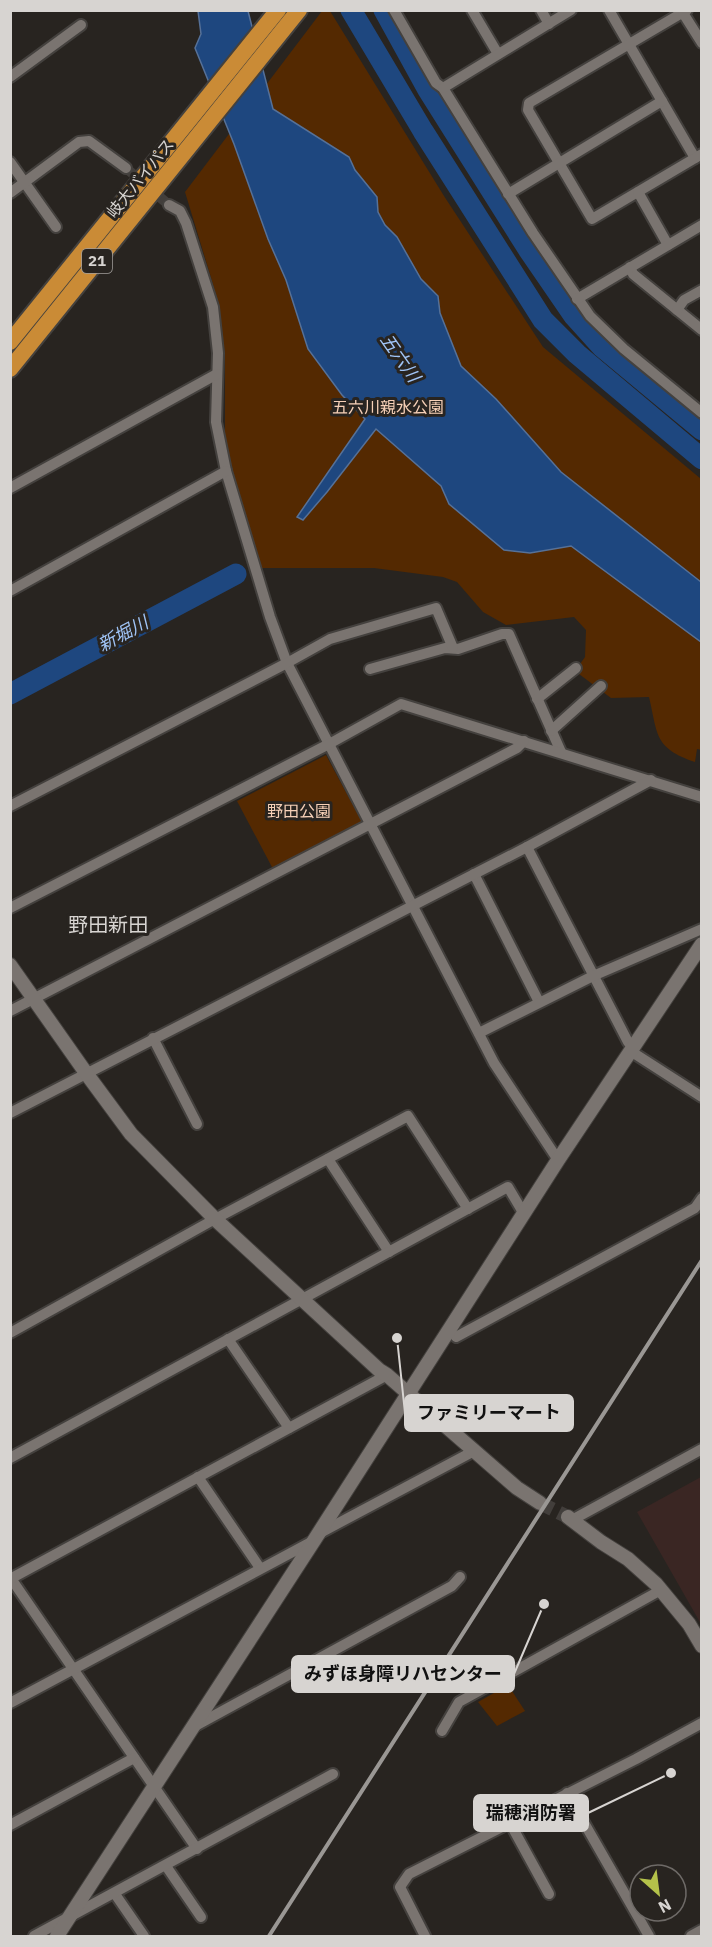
<svg xmlns="http://www.w3.org/2000/svg" width="712" height="1947" font-family="'IBM Plex Sans','Noto Sans JP',sans-serif">
<style>
.industrial{fill:#3a2623}
.green{fill:#542901}
.water{fill:#1e477f;stroke:#567198;stroke-width:1.5}
.lines{fill:none;stroke-linecap:round;stroke-linejoin:round}
.river{stroke:#1e477f;stroke-width:21}
.minor-tunnel{stroke:#423e3b;stroke-width:10;stroke-dasharray:10 5;stroke-linecap:butt}
.tertiary-tunnel{stroke:#423e3b;stroke-width:14;stroke-dasharray:14 7;stroke-linecap:butt}
.minor-casing{stroke:#44413e;stroke-width:14}
.tertiary-casing{stroke:#44413e;stroke-width:16}
.trunk-casing{stroke:#44413e;stroke-width:20}
.minor{stroke:#7a7470;stroke-width:10}
.tertiary{stroke:#7a7470;stroke-width:14}
.trunk{stroke:#ca8b36;stroke-width:16}
.rail{stroke:#9a9794;stroke-width:4}
.labels{text-anchor:middle;stroke-width:6;stroke-linejoin:round;paint-order:stroke}
.shield{fill:#282420;stroke:#a29f9c;stroke-width:1.5}
.shield-label{font-size:15px;font-weight:bold;fill:#d7d4d1}
.street-label{font-size:16px;fill:#d7d4d1;stroke:#282420}
.park-label{font-size:16px;fill:#f6d0b7;stroke:#282420}
.water-label{font-size:18px;font-style:italic;fill:#a0c4f6;stroke:#282420}
.quarter-label{font-size:20px;fill:#d7d4d1;stroke:#282420}
.leader{fill:none;stroke:#d7d4d1;stroke-width:2}
.callout-dot{fill:#d7d4d1;stroke:#282420;stroke-width:2}
.callout{fill:#d7d4d1;stroke:#d7d4d1;stroke-width:2}
.callout-label{font-size:18px;text-anchor:middle;font-weight:bold;fill:#111}
</style>
<rect width="100%" height="100%" fill="#282420"/>
<polygon class="industrial" points="701,1477 701,1624 637,1512"/>
<g class="green">
<path d="M322 11H330L444 196 543 347 701 479 702 750 697 749 695 762C654 748 658 735 649 697L611 698 575 671 585 657 586 630 574 617 506 625 483 612 457 582 443 577 374 568H261L225 453V355L219 304 185 192Z"/>
<polygon points="326,755 362,822 273,869 237,801"/>
<polygon points="508,1685 525,1711 497,1726 478,1702"/>
</g>
<polygon class="water" points="198,11 248,11 273,109 349,157 355,170 377,197 378,212 385,225 397,237 421,279 438,296 440,313 461,366 496,399 561,472 701,582 701,642 571,546 530,553 504,550 449,504 441,486 376,429 327,492 303,520 297,517 365,419 342,395 308,349 286,280 268,239 234,144 195,48 201,34"/>
<g class="lines">
<g class="river">
<polyline points="351,10 423,131 543,320 577,354 702,459"/>
<polyline points="384,10 428,90 528,249 574,316 602,347 702,430"/>
<polyline points="10,694 236,574"/>
</g>
<polyline class="minor-tunnel" points="126,168 169,205"/>
<polyline class="tertiary-tunnel" points="540,1503 568,1517"/>
<defs>
<g id="minor">
<polyline points="394,10 436,83 443,88 533,233 590,316 624,349 702,413"/>
<polyline points="472,10 498,54"/>
<polyline points="541,10 549,24"/>
<polyline points="609,10 695,158"/>
<polyline points="687,10 529,103 528,110 592,219 702,154"/>
<polyline points="683,13 702,43"/>
<polyline points="10,77 81,25"/>
<polyline points="443,88 571,10"/>
<polyline points="10,162 56,227"/>
<polyline points="638,192 668,245"/>
<polyline points="10,193 79,142 89,141 126,168"/>
<polyline points="508,194 662,101"/>
<polyline points="169,205 180,211 186,223 213,307 218,353 216,422 226,471 270,617 287,663 494,1063 558,1160"/>
<polyline points="630,267 633,274 702,330"/>
<polyline points="577,299 702,225"/>
<polyline points="677,310 684,300 702,290"/>
<polyline points="10,488 217,374"/>
<polyline points="10,591 226,471"/>
<polyline points="370,669 445,648 458,649 502,634 509,634 561,752"/>
<polyline points="537,699 576,668"/>
<polyline points="551,731 601,686"/>
<polyline points="10,806 287,663 330,639 436,608 453,648"/>
<polyline points="527,847 628,1042 633,1046"/>
<polyline points="474,874 539,1002"/>
<polyline points="10,908 329,744 401,704 702,797"/>
<polyline points="10,1011 517,748 524,741"/>
<polyline points="479,1033 593,976 702,929"/>
<polyline points="153,1038 197,1124"/>
<polyline points="632,1052 702,1097"/>
<polyline points="10,1113 527,847 651,780"/>
<polyline points="328,1159 389,1252"/>
<polyline points="10,1333 215,1219 408,1116 468,1209"/>
<polyline points="456,1337 695,1208 702,1198"/>
<polyline points="228,1339 289,1428"/>
<polyline points="10,1458 508,1187 524,1214"/>
<polyline points="198,1477 260,1568"/>
<polyline points="572,1520 702,1449"/>
<polyline points="318,1534 474,1451"/>
<polyline points="10,1577 197,1849"/>
<polyline points="10,1579 387,1375"/>
<polyline points="10,1703 315,1540"/>
<polyline points="195,1726 452,1586 460,1577"/>
<polyline points="442,1731 459,1702 661,1590"/>
<polyline points="567,1793 649,1936"/>
<polyline points="510,1823 549,1894"/>
<polyline points="10,1825 134,1758"/>
<polyline points="166,1866 201,1917"/>
<polyline points="115,1894 144,1936"/>
<polyline points="34,1936 333,1774"/>
<polyline points="425,1936 400,1887 409,1874 636,1759 702,1723"/>
<polyline points="691,1936 702,1930"/>
</g>
<g id="tertiary">
<polyline points="10,965 86,1073 131,1134 215,1219 379,1370 387,1375 517,1488 540,1503"/>
<polyline points="568,1517 601,1542 628,1559 656,1584 689,1624 702,1646"/>
<polyline points="57,1936 315,1539 558,1160 702,944"/>
</g>
<g id="trunk">
<polyline points="10,342 278,10"/>
<polyline points="10,369 299,10"/>
</g>
</defs>
<use href="#minor" class="minor-casing"/>
<use href="#tertiary" class="tertiary-casing"/>
<use href="#trunk" class="trunk-casing"/>
<use href="#minor" class="minor"/>
<use href="#tertiary" class="tertiary"/>
<use href="#trunk" class="trunk"/>
<polyline class="rail" points="269,1936 702,1260"/>
</g>
<g class="labels">
<rect class="shield" x="82" y="249" width="30" height="24" rx="4.5"/>
<g class="shield-label">
<text x="97" y="266">21</text>
</g>
<g class="street-label">
<text transform="translate(140 178) rotate(-51)" y="6">岐大バイパス</text>
</g>
<g class="park-label">
<text x="388" y="413">五六川親水公園</text>
<text x="299" y="817">野田公園</text>
</g>
<g class="water-label">
<text transform="translate(400 358) rotate(55)" y="6">五六川</text>
<text transform="translate(123 634) rotate(-28)" y="6">新堀川</text>
</g>
<g class="quarter-label">
<text x="108" y="932">野田新田</text>
</g>
</g>
<path class="leader" d="M397 1338L405 1413M544 1604L514 1674M671 1773L588 1813"/>
<g class="callout-dot">
<circle cx="397" cy="1338" r="6"/>
<circle cx="544" cy="1604" r="6"/>
<circle cx="671" cy="1773" r="6"/>
</g>
<g class="callout">
<rect x="405" y="1395" width="168" height="36" rx="6"/>
<rect x="292" y="1656" width="222" height="36" rx="6"/>
<rect x="474" y="1795" width="114" height="36" rx="6"/>
</g>
<g class="callout-label">
<text x="489" y="1419">ファミリーマート</text>
<text x="403" y="1680">みずほ身障リハセンター</text>
<text x="531" y="1819">瑞穂消防署</text>
</g>
<rect width="712" height="1947" fill="none" stroke="#d7d4d1" stroke-width="24"/>
<g transform="translate(658 1893) rotate(152)"><circle r="28" fill="#282420" stroke="#6e6a67" stroke-width="1.5"/>
<path d="M0-4.5L10 22L0 15L-10 22Z" fill="#b4c24a"/>
<text y="-9" font-size="16" font-weight="bold" text-anchor="middle" fill="#d7d4d1">N</text>
</g>
</svg>
